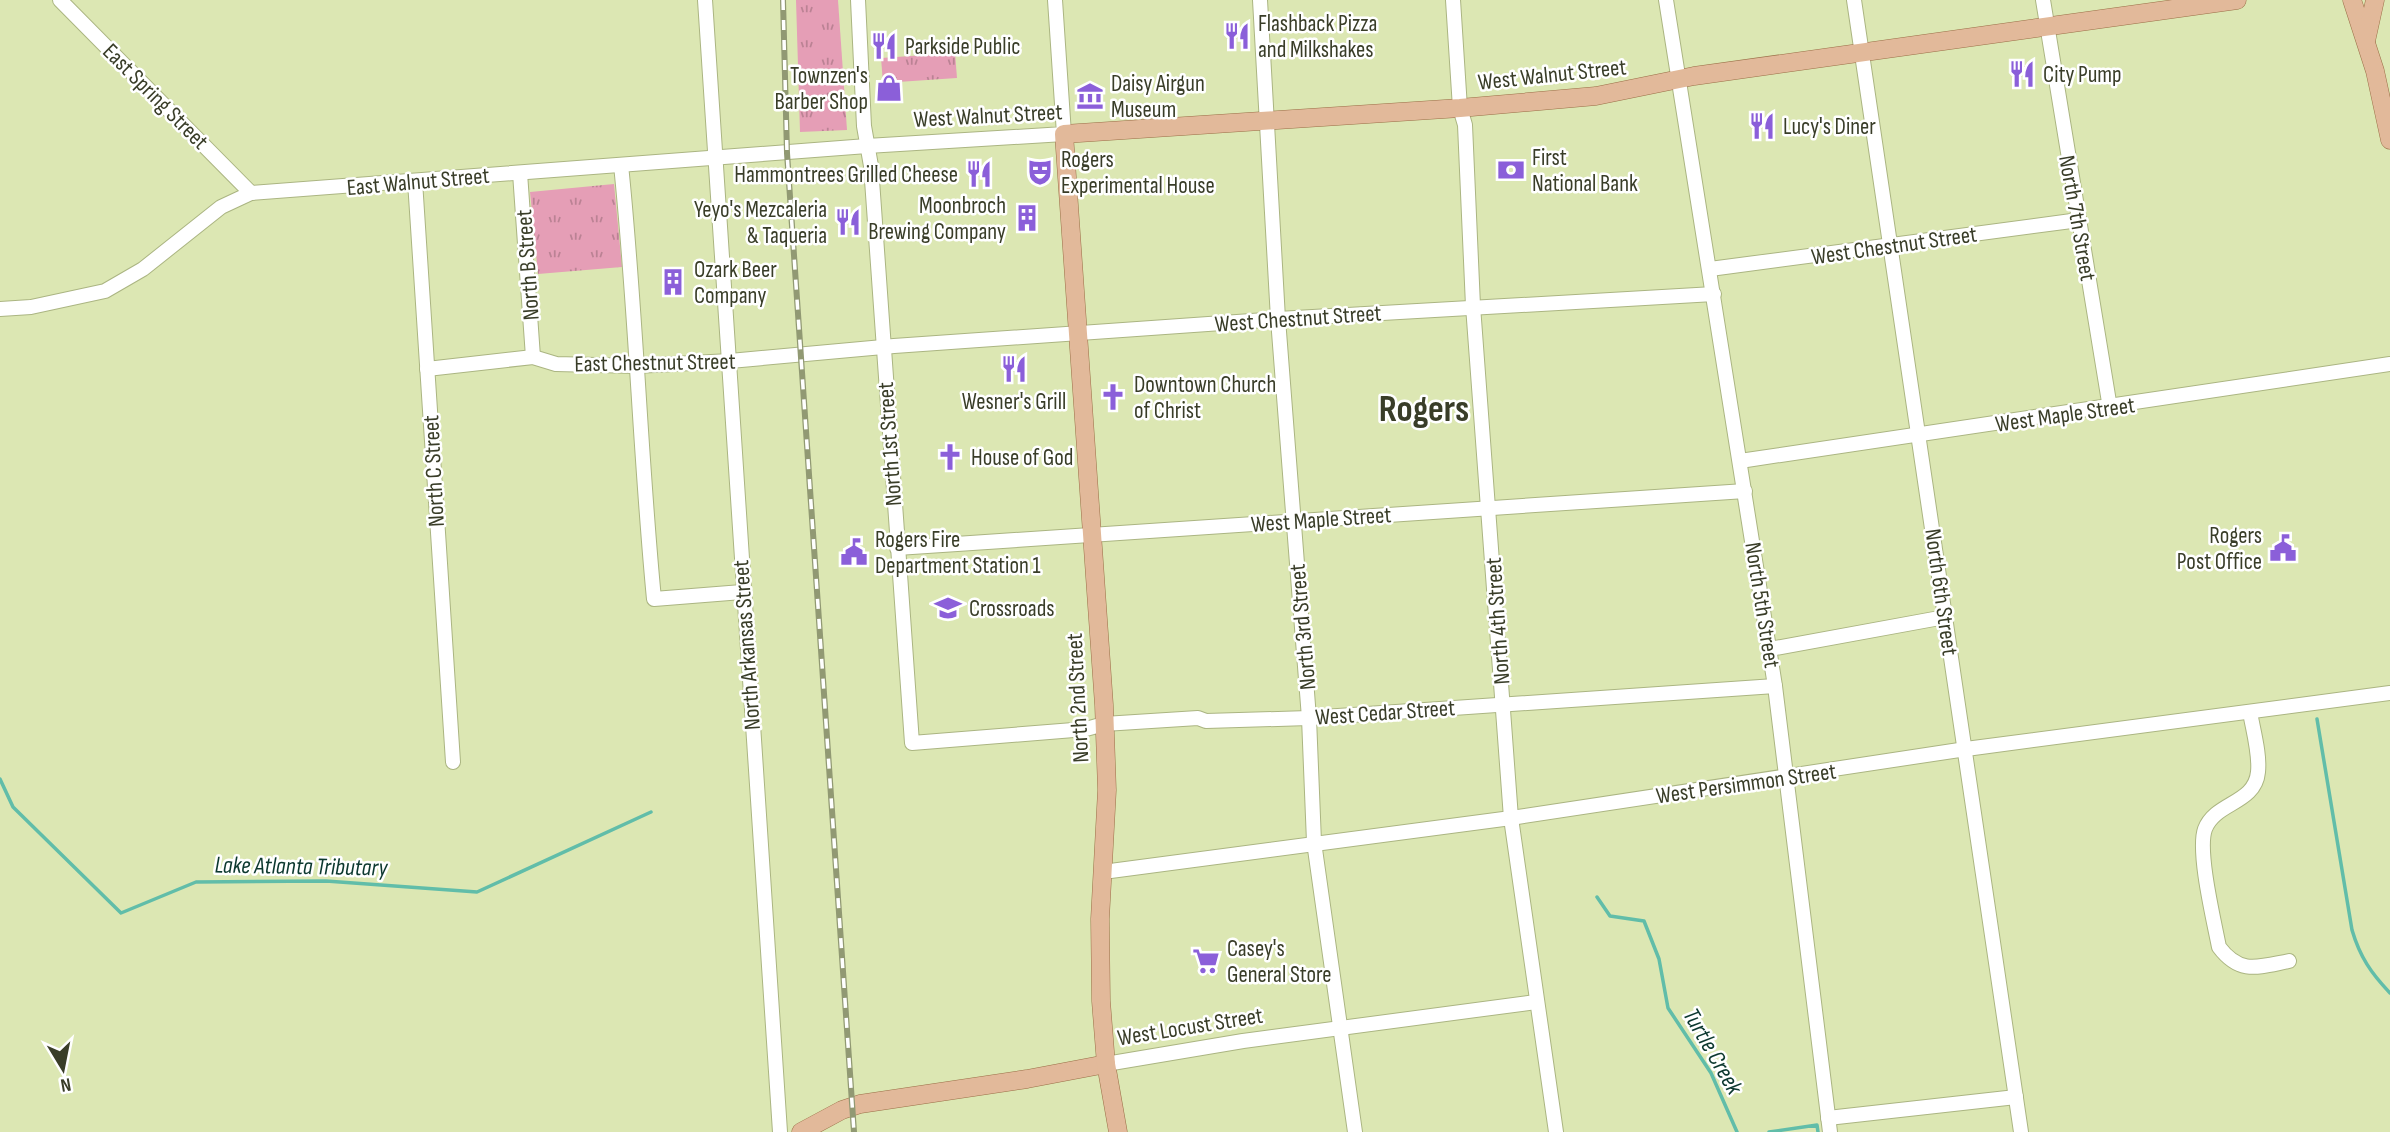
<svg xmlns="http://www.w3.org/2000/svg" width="2390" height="1132" font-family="'Sofia Sans Condensed',sans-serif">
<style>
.park{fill:url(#park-tufts)}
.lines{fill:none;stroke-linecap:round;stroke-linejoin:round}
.stream{stroke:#61bda9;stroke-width:3.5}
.minor-casing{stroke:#abb582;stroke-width:16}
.major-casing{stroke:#9a6f47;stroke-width:19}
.minor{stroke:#fff;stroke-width:14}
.major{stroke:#e2b99a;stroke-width:18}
.rail-casing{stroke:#919973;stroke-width:6}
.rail{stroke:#fff;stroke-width:3.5;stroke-dasharray:10;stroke-linecap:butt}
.labels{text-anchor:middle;stroke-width:5;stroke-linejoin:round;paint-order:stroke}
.poi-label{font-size:23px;fill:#393d28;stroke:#fff;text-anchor:start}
.street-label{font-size:23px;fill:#393d28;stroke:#fff}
.water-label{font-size:24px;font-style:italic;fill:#0c382f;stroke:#fff}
.town-label{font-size:37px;font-weight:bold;fill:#393d28;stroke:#fff}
</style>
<defs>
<pattern id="park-tufts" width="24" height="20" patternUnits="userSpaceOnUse" patternTransform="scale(1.75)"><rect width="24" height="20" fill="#e59eb6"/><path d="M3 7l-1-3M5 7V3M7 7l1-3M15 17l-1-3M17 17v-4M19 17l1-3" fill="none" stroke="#bb8294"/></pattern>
</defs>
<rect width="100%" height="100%" fill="#dce7b3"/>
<g class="park">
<polygon points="796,0 838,0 847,130 800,132"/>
<polygon points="955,53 957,78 883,83 881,58"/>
<polygon points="614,184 622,267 538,274 530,192"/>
</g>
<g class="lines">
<g class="stream">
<path d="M2317 719 2352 930C2360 957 2371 973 2390 993"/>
<polyline points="0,779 13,807 121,913 196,882 326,881 477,892 651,812"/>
<polyline points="1597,897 1610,916 1644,921 1659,959 1668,1008 1711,1073 1737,1132"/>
<polyline points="1769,1132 1817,1125 1818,1132"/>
</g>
<defs>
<g id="minor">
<polyline points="60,0 251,193"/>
<polyline points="705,0 780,1132"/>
<polyline points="858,0 864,126 871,166 912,743 1086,729 1104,724 1198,718 1206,721 1309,718 1775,686"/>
<polyline points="1260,0 1278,319 1309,718 1314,842 1355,1132"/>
<polyline points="1453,0 1460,108 1465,125 1473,306 1511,818 1556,1132"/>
<polyline points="1666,0 1775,686 1830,1132"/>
<polyline points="1854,0 2021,1132"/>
<polyline points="2043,0 2110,408"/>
<path d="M621 165C636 309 640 455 654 599L742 592"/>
<polyline points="520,173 533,357"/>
<polyline points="415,181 453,762"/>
<polyline points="1710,269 2079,220"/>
<polyline points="0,309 31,307 105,291 143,269 221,207 251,193 867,146 1064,134 1055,0"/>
<polyline points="427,369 533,357 556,364 636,366 730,361 894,346 1278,319 1714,294"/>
<polyline points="1740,461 2390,364"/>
<polyline points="897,548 1745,491"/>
<polyline points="1770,649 1945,617"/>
<path d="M2250 712C2253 730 2260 754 2258 772 2255 804 2215 802 2205 829 2197 851 2214 921 2219 947 2240 975 2258 967 2289 961"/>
<polyline points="1103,872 1511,818 1966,749 2390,693"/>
<polyline points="1106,1064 1243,1041 1536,1002"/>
<polyline points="1828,1118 2016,1097"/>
</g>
<g id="major">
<polyline points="2352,0 2375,71 2390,140"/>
<polyline points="2366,41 2375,0"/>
<polyline points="801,1132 842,1110 860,1104 1027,1079 1106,1064"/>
<polyline points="1118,1132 1106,1064 1101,1001 1100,919 1107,790 1104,705 1064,134 1460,108 1596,96 1694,76 2237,0"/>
</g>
</defs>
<use href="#minor" class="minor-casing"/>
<use href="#major" class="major-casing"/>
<use href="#minor" class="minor"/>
<use href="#major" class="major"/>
<defs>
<polyline id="rail" points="783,0 787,153 854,1132"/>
</defs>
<use href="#rail" class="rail-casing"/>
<use href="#rail" class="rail"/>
</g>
<defs>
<symbol id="restaurant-bare" viewBox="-9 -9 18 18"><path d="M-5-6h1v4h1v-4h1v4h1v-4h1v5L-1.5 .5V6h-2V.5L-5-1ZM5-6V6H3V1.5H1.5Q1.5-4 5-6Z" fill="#8b5fd9" stroke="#fff" stroke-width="2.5" paint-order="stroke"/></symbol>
<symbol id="shop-bare" viewBox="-9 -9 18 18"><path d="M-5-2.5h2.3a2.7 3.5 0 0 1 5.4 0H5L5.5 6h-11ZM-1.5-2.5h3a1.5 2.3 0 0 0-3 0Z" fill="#8b5fd9" stroke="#fff" stroke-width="2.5" paint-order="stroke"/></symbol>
<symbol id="museum-bare" viewBox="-9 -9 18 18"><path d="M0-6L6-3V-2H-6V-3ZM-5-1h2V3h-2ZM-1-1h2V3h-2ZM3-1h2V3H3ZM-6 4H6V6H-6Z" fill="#8b5fd9" stroke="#fff" stroke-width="2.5" paint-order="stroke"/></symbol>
<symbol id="bank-bare" viewBox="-9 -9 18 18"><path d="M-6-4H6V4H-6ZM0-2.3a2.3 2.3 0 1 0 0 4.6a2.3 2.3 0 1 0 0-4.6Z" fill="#8b5fd9" stroke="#fff" stroke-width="2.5" paint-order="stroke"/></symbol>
<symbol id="theatre-bare" viewBox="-9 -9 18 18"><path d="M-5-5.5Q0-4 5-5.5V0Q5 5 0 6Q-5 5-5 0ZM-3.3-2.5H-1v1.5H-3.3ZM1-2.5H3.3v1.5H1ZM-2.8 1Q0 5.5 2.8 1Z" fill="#8b5fd9" stroke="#fff" stroke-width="2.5" paint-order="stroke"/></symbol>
<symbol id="building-bare" viewBox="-9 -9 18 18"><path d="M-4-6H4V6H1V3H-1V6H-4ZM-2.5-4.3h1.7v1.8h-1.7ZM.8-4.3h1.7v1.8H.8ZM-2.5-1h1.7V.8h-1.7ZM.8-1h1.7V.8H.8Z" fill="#8b5fd9" stroke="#fff" stroke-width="2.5" paint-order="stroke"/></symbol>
<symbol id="church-bare" viewBox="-9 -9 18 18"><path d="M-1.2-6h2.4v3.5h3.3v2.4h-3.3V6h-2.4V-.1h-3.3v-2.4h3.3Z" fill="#8b5fd9" stroke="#fff" stroke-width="2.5" paint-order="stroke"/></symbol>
<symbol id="civic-bare" viewBox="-9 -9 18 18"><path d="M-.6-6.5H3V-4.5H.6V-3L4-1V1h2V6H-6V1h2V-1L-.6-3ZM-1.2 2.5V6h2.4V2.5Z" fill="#8b5fd9" stroke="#fff" stroke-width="2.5" paint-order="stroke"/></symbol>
<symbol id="school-bare" viewBox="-9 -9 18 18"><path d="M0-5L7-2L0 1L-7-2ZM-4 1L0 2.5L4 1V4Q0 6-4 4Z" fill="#8b5fd9" stroke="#fff" stroke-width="2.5" paint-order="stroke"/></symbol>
<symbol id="supermarket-bare" viewBox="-9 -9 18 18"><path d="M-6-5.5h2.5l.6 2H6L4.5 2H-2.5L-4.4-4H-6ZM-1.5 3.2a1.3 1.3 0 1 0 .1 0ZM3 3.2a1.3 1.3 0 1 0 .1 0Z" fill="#8b5fd9" stroke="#fff" stroke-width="2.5" paint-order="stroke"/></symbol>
</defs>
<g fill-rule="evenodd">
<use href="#restaurant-bare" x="1218" y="17" width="38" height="38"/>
<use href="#restaurant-bare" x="865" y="27" width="38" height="38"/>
<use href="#restaurant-bare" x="2003" y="55" width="38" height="38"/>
<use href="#shop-bare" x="870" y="69" width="38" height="38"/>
<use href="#museum-bare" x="1071" y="77" width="38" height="38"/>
<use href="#restaurant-bare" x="1743" y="107" width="38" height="38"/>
<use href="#bank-bare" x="1492" y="151" width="38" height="38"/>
<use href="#theatre-bare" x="1021" y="153" width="38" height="38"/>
<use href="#restaurant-bare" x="960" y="155" width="38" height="38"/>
<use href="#building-bare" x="1008" y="199" width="38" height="38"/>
<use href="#restaurant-bare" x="829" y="203" width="38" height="38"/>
<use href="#building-bare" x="654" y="263" width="38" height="38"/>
<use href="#restaurant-bare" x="995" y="350" width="38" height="38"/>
<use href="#church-bare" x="1094" y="378" width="38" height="38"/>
<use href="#church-bare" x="931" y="438" width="38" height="38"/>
<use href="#civic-bare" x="2264" y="529" width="38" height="38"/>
<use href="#civic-bare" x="835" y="533" width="38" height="38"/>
<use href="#school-bare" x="929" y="589" width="38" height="38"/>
<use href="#supermarket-bare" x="1187" y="942" width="38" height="38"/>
</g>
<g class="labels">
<g class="poi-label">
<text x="1258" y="31">Flashback Pizza<tspan x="1258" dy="26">and Milkshakes</tspan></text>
<text x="905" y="54">Parkside Public</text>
<text x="2043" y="82">City Pump</text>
<text x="868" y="83" text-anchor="end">Townzen's<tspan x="868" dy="26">Barber Shop</tspan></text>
<text x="1111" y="91">Daisy Airgun<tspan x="1111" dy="26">Museum</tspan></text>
<text x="1783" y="134">Lucy's Diner</text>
<text x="1532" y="165">First<tspan x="1532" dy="26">National Bank</tspan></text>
<text x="1061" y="167">Rogers<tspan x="1061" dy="26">Experimental House</tspan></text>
<text x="958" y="182" text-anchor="end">Hammontrees Grilled Cheese</text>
<text x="1006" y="213" text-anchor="end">Moonbroch<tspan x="1006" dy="26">Brewing Company</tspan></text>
<text x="827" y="217" text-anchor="end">Yeyo's Mezcaleria<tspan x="827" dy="26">&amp; Taqueria</tspan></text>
<text x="694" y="277">Ozark Beer<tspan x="694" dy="26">Company</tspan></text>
<text x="1134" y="392">Downtown Church<tspan x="1134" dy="26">of Christ</tspan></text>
<text x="1014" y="409" text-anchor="middle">Wesner's Grill</text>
<text x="971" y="465">House of God</text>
<text x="2262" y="543" text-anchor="end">Rogers<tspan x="2262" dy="26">Post Office</tspan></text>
<text x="875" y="547">Rogers Fire<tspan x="875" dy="26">Department Station 1</tspan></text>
<text x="969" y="616">Crossroads</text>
<text x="1227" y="956">Casey's<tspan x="1227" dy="26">General Store</tspan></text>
</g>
<g class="street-label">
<text transform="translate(1552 74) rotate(-6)" y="8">West Walnut Street</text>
<text transform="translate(156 96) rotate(45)" y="8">East Spring Street</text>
<text transform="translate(988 115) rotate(-3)" y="8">West Walnut Street</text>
<text transform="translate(418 181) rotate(-5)" y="8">East Walnut Street</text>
<text transform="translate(2078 218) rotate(80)" y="8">North 7th Street</text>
<text transform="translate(1894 245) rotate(-8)" y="8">West Chestnut Street</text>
<text transform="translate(527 265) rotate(-94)" y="8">North B Street</text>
<text transform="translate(1298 318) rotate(-4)" y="8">West Chestnut Street</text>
<text transform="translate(655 362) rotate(-1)" y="8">East Chestnut Street</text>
<text transform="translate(2065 414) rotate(-8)" y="8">West Maple Street</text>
<text transform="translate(889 444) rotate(-94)" y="8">North 1st Street</text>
<text transform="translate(433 471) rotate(-93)" y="8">North C Street</text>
<text transform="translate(1321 519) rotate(-4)" y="8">West Maple Street</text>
<text transform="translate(1942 592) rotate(82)" y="8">North 6th Street</text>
<text transform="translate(1763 605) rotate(81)" y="8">North 5th Street</text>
<text transform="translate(1497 621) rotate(-94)" y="8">North 4th Street</text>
<text transform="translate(1302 627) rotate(-95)" y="8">North 3rd Street</text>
<text transform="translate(746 645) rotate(-94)" y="8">North Arkansas Street</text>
<text transform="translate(1077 698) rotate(-93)" y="8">North 2nd Street</text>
<text transform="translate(1385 712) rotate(-4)" y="8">West Cedar Street</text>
<text transform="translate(1746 783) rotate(-8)" y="8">West Persimmon Street</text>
<text transform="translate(1190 1026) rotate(-9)" y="8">West Locust Street</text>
</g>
<g class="water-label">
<text transform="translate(301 866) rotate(1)" y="8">Lake Atlanta Tributary</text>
<text transform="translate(1713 1051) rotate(60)" y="8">Turtle Creek</text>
</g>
<g class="town-label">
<text x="1424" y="421">Rogers</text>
</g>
</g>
<g transform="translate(63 1069) rotate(170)" stroke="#ffffff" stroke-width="5" paint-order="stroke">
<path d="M0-5L12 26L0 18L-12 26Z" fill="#393d28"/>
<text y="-10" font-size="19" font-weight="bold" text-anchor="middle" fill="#393d28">N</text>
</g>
</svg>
